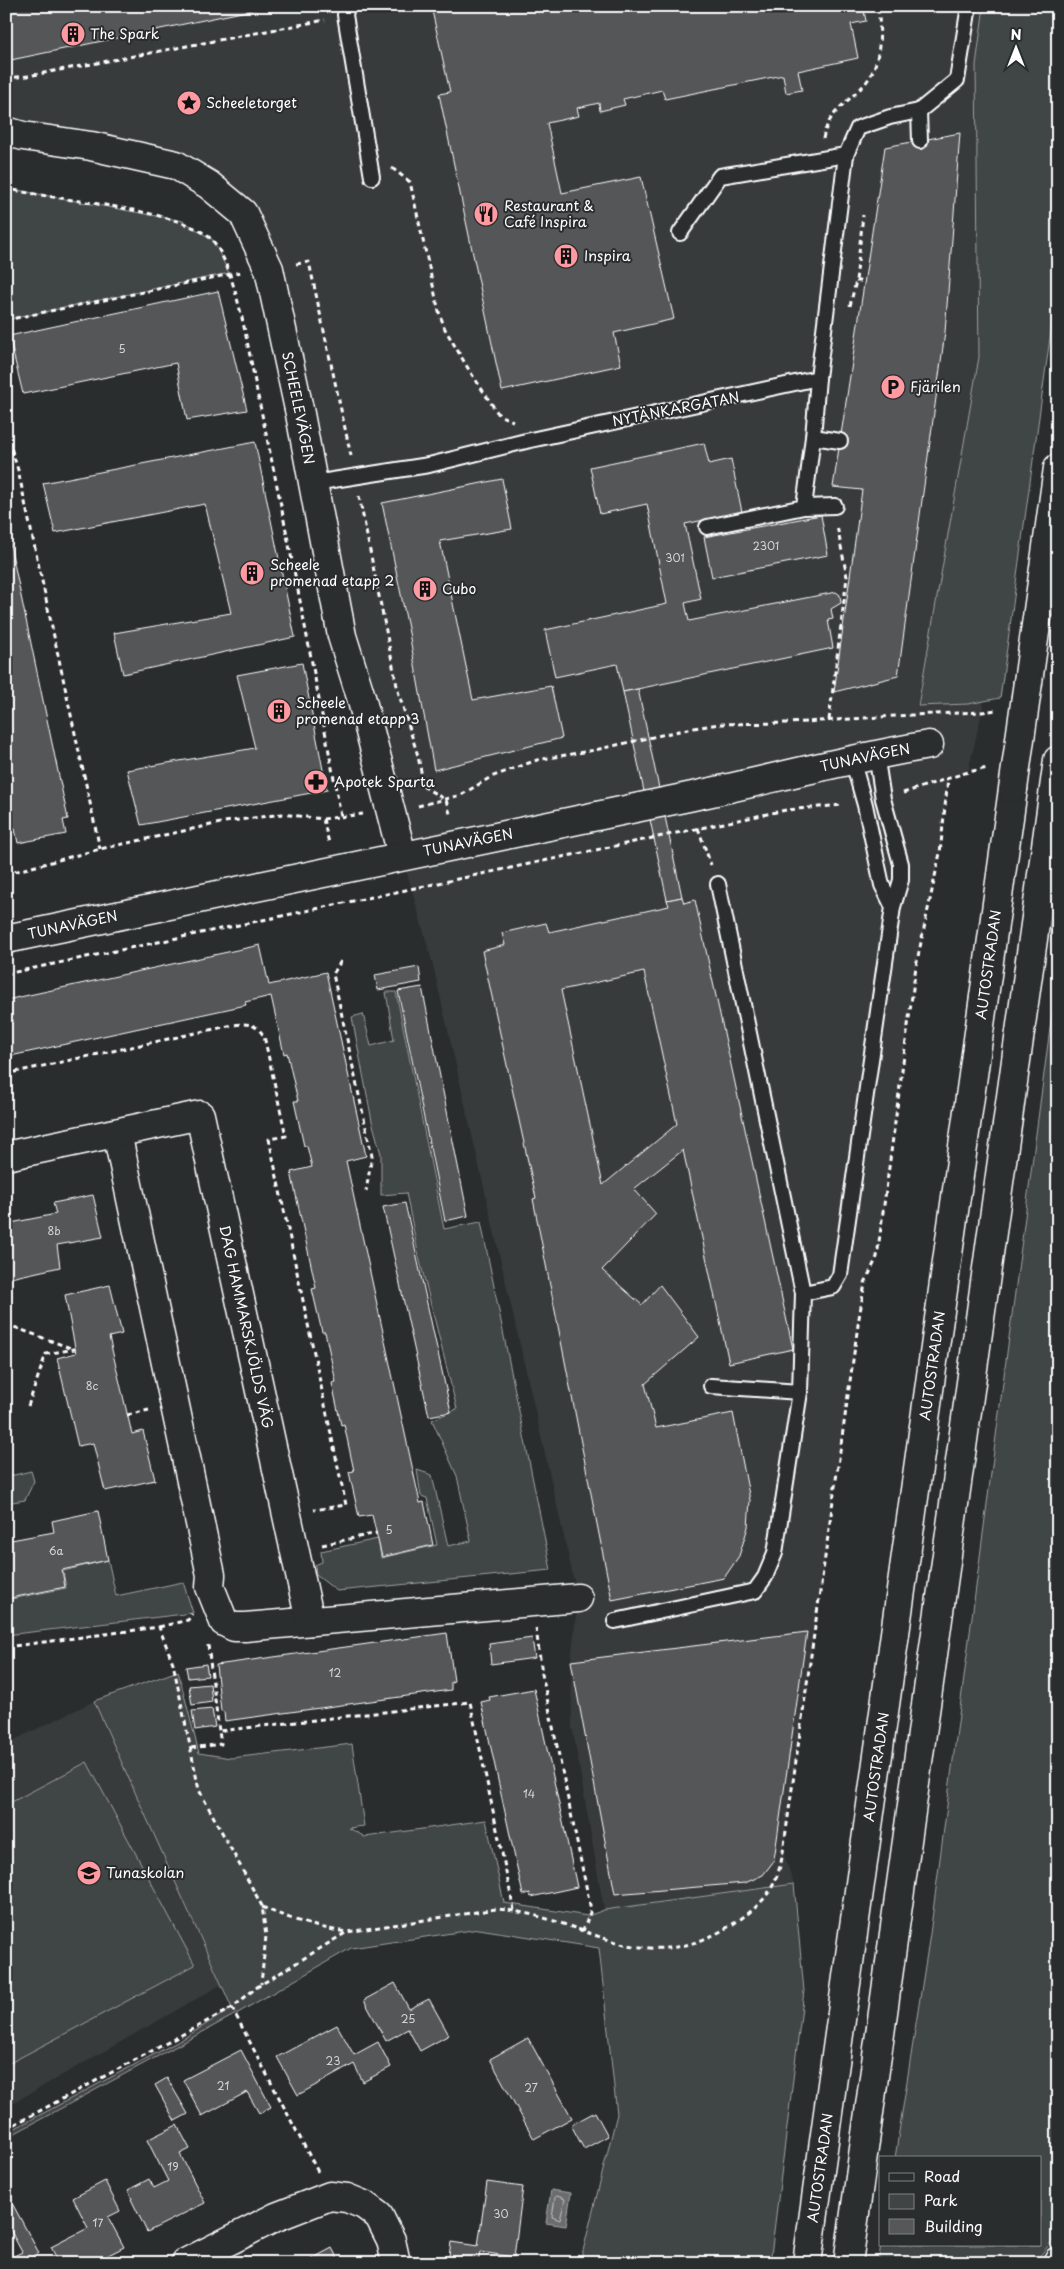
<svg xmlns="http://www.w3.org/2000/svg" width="1064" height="2269" font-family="'Playpen Sans',sans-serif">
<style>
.built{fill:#373a3b}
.green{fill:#414445;stroke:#a0a2a2}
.water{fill:#6a6c6d;stroke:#a6a7a7}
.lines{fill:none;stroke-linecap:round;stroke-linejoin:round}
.shore{stroke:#c3c4c5;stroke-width:1}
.building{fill:#555758;stroke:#fff;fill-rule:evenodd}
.lane-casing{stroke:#fff;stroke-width:18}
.street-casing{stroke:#fff;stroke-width:31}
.secondary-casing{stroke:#fff;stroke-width:31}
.highway-casing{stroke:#fff;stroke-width:31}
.path{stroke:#fff;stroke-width:3;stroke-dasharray:5 4;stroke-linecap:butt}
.lane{stroke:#2a2d2e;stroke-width:14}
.street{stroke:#2a2d2e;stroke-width:28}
.secondary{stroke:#2a2d2e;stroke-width:28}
.highway{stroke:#2a2d2e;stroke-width:28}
.highway-bridge-casing{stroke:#fff;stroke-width:31;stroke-linecap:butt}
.highway-bridge{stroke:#2a2d2e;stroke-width:28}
.labels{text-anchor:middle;stroke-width:4;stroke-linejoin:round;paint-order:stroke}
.number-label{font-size:11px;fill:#d4d5d5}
.poi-label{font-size:14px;fill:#fff;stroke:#2a2d2e;text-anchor:start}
.street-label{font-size:14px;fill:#fff;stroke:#2a2d2e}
</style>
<rect width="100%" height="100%" fill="#2a2d2e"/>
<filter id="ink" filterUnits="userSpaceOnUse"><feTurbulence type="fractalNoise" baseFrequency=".02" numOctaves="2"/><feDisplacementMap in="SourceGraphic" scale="10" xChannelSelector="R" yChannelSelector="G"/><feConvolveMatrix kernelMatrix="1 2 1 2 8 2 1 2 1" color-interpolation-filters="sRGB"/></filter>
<g filter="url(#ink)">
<g class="built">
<polygon points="6,6 1058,6 1058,109 982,712 968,772 948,779 940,853 916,966 877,1256 865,1283 859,1318 783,1852 794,1884 604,1910 572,1726 571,1661 578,1598 433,965 402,855 269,269 209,185 6,131"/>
<polygon points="94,1701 221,1985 6,2107 6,1744"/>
</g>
<g class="green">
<polygon points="984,6 1058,6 1058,280 1000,698 968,704 918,706 979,357 976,65"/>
<polygon points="6,188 183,221 213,240 229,273 6,320"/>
<polygon points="1058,968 1058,2234 1034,2263 878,2263 881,2245 1040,2245 1040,2158 895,2158 930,1934"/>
<polygon points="386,992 396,992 444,1229 481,1222 551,1570 337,1591 316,1575 315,1565 322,1562 321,1551 378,1539 381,1558 437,1545 427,1498 421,1496 417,1470 432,1475 448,1546 471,1541 457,1476 432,1420 457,1409 419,1257 406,1193 381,1195 381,1154 372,1121 352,1017 363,1014 371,1046 394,1040"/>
<polygon points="31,1471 34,1481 25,1500 6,1503 6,1477"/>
<polygon points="108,1560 116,1596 183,1582 193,1613 6,1635 6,1600 66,1588 63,1571"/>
<polygon points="178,1671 199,1753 231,1758 352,1744 364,1826 349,1828 365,1837 486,1820 504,1903 588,1916 604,1910 794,1884 804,1991 770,2263 580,2263 617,2114 599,1948 479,1929 351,1948 236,2014 6,2138 6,2133 181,2040 232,2008 94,1701"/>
<polygon points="87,1762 195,1965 6,2065 6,1805"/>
</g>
<polygon class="water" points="551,2190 571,2193 566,2226 546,2223"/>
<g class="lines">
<polygon class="shore" points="557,2196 565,2199 560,2220 552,2217 555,2198"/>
</g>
<g class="building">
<polygon points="6,6 271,6 6,61"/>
<polygon points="431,6 863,6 866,21 851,24 858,58 798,71 802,90 786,93 783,75 665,99 662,90 623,99 625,105 600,111 599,103 577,108 579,116 547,123 562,193 641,177 674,319 614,333 621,365 502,391 439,94 450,92"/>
<polygon points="960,133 945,332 898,676 834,692 862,490 833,487 885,147"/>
<polygon points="218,291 247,410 187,420 176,363 23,394 9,336"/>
<polygon points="255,442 295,637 123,674 114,633 231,613 205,504 55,533 43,483"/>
<polygon points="704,443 709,464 731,459 742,512 685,524 701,599 685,603 689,621 836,592 840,595 841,603 831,609 833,619 828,620 833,648 623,692 617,664 555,677 545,630 667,604 647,504 600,514 590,467"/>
<polygon points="502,479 512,529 440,541 473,700 551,686 562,738 434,770 409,633 382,503"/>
<polygon points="821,515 828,555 712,577 704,537"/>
<polygon points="6,525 68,819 63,820 66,834 18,843 15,829 6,831"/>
<polygon points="302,663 327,790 141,825 127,770 255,748 237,675"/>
<polygon points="638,689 682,897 667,900 623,692"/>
<path d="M682 897 684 903 695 900 793 1349 729 1363 683 1150 634 1189 656 1214 602 1270 642 1305 660 1285 699 1337 645 1384 656 1428 733 1413 750 1500 748 1527 739 1556 724 1578 612 1600 533 1199 536 1198 482 951 505 945 502 933 546 923 549 932 669 906 667 900ZM644 972 677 1124 603 1185 561 990Z"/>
<polygon points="260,945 269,985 326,972 366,1156 346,1161 420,1503 424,1502 433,1545 382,1557 372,1515 359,1517 349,1472 354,1471 344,1424 341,1425 332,1383 336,1382 325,1332 322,1332 312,1289 316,1288 291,1172 312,1167 307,1146 304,1146 294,1101 298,1101 287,1053 284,1054 271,996 245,1002 246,1005 6,1057 6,1000"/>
<polygon points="419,967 421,982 378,990 375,975"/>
<polygon points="422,987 468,1216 445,1221 398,991"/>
<polygon points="93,1195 103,1237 57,1245 60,1267 6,1279 6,1224 56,1214 53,1203"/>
<polygon points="405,1203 451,1412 429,1416 383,1207"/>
<polygon points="110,1285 122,1334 109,1337 132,1434 143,1431 155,1480 105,1491 93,1443 78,1446 57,1358 76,1353 65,1295"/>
<polygon points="98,1511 108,1560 62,1570 65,1587 6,1599 6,1541 54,1532 52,1521"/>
<polygon points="807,1632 775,1853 773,1862 763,1875 745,1883 615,1894 571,1661"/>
<polygon points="447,1633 454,1681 451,1682 451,1690 225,1721 224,1712 221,1711 216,1665"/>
<polygon points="532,1638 535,1658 491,1664 489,1644"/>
<polygon points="206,1664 208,1676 188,1678 186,1667"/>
<polygon points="210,1684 212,1702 192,1705 189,1686"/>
<polygon points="534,1689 577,1887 531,1897 530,1893 523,1895 481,1702 490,1700 489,1697"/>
<polygon points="212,1709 215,1727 195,1730 192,1711"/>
<polygon points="395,1983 409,2009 429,1999 449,2035 420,2051 408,2029 386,2041 364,2000"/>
<polygon points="337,2025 354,2055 378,2042 391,2067 363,2082 354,2064 298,2095 277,2057"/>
<polygon points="528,2038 572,2118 534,2139 490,2059"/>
<polygon points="241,2050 271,2107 259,2113 247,2092 202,2116 183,2080"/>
<polygon points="167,2078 188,2114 175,2121 155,2085"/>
<polygon points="595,2112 608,2136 584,2149 571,2125"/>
<polygon points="177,2125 190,2149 180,2154 205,2203 147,2232 131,2199 132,2199 128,2190 149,2179 154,2188 168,2181 147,2140"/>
<polygon points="105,2181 120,2211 108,2217 124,2247 93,2263 59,2263 51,2247 88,2228 73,2198"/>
<polygon points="487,2182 523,2187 514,2257 480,2252 478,2263 448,2263 451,2242 478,2246"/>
<polygon points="13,2205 39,2253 28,2259 30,2263 6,2263 6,2260 22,2252 6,2222 6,2209"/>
<polygon points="332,2248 340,2263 306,2263 306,2262"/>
</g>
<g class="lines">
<defs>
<g id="lane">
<polyline points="347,6 345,15 372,177"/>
<polyline points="919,111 920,141"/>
<polyline points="680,233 720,176 846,155 858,128 890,117 919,111 957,80 969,6"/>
<polyline points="818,378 813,437 840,441"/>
<polyline points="314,483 429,465 526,441 818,378 846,155"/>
<polyline points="804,507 835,506"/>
<polyline points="707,527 804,507 813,437"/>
<polyline points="852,759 865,805 882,885 893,907"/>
<polyline points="718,884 803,1293"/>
<polyline points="711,1386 800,1392 803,1293 833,1287 840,1275 893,907 901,880 901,864 883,799 876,754"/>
<polyline points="615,1621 755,1591 765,1577 775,1553 800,1392"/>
</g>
<g id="street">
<polyline points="117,1133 211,1575 210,1587 224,1622 234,1627 245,1627 578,1598"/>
<path id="s1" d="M6 1156 200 1115 310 1621"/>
<polyline points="185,2263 276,2217 330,2196 347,2198 364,2205 379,2216 391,2240 396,2263"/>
<polyline points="1057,2263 1058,2261"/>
</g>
<g id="secondary">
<path id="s2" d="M6 131 23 136 91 146 176 165 209 185 243 213 269 269 300 414 342 636 361 697 402 855"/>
<path id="s3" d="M6 939C235 890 464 843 693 796 772 779 850 758 929 745"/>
</g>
<g id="highway">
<polyline points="1028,682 1058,468"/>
<path id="s4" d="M807 2263 1013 789"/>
<polyline points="848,2263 1058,760"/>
</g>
</defs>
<use href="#lane" class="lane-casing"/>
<use href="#street" class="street-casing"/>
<use href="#secondary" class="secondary-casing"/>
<use href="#highway" class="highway-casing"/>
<g class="path">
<polyline points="6,78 28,76 325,20"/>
<path d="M823 139C828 112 846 104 862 87 882 67 881 33 878 6"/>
<polyline points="392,168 410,182 439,312 445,329 469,370 499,415 513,421"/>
<path d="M6 188C53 201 183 208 212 240 235 265 249 352 256 387 287 529 314 672 341 816"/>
<polyline points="296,264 309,262 351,456"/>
<polyline points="856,281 864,281"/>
<polyline points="850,306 856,281 863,215"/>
<polyline points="6,320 241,272"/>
<polyline points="6,432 18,470 100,849"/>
<polyline points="359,496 398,691 418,756 424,787 446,800 451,817"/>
<polyline points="829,720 847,577 837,526"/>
<polyline points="903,793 968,772 988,768"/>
<polyline points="418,806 461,795 491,777 537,760 595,750 688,729 719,724 790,723 911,715 982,712 996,710"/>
<polyline points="323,819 329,843"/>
<polyline points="698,828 711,865"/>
<polyline points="6,874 100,849 225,822 282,814 323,819 363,814"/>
<polyline points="341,961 333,974 372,1156 366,1191"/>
<polyline points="6,974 786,810 843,805"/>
<path d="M6 1074 233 1025C248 1023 255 1023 264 1036L286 1136 269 1139 346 1505 314 1510"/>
<polyline points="6,1324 73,1349"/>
<polyline points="28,1406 46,1354 75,1349"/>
<polyline points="127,1415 149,1410"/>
<polyline points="322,1545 377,1533"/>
<polyline points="159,1627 188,1620 192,1614"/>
<polyline points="536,1628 542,1674 591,1910 583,1931"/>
<polyline points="208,1645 219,1731"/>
<polyline points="6,1647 159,1627 173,1663 199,1790 262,1906 266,1936 261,1984"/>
<polyline points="191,1748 221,1744 219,1731 470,1702 514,1910"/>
<path d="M262 1907C290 1919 316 1928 347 1932"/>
<polyline points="232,2008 318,2172"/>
<path d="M6 2129 232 2008 257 1987 347 1932 496 1909C590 1916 641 1985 736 1922 766 1902 777 1887 783 1852L859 1318 865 1283 877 1257 916 966 940 853 948 779"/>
</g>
<use href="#lane" class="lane"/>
<use href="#street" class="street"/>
<use href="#secondary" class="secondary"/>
<use href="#highway" class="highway"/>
<defs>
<polyline id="highway-bridge" points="1013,789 1028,682"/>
</defs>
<use href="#highway-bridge" class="highway-bridge-casing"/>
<use href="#highway-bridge" class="highway-bridge"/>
</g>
</g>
<defs>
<symbol id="building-disc" viewBox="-11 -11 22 22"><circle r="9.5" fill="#ff9aa2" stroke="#2a2d2e"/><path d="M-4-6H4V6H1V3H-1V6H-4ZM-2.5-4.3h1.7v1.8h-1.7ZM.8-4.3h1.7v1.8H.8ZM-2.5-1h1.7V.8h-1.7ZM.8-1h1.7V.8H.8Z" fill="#111"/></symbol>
<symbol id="sight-disc" viewBox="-11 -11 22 22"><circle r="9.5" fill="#ff9aa2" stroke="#2a2d2e"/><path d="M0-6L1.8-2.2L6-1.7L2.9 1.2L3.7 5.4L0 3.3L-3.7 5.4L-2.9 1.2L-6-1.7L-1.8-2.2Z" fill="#111"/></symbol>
<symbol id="restaurant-disc" viewBox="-11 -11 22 22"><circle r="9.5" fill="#ff9aa2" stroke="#2a2d2e"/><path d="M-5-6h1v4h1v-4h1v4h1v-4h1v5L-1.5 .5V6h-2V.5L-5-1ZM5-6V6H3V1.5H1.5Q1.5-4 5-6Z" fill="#111"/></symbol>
<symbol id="parking-disc" viewBox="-11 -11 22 22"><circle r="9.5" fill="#ff9aa2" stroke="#2a2d2e"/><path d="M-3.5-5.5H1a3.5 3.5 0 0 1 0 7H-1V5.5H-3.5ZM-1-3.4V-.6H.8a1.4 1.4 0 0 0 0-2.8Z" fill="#111"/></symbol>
<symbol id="pharmacy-disc" viewBox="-11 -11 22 22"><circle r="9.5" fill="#ff9aa2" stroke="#2a2d2e"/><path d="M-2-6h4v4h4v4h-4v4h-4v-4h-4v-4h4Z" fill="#111"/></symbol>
<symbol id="school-disc" viewBox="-11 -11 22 22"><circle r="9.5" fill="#ff9aa2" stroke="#2a2d2e"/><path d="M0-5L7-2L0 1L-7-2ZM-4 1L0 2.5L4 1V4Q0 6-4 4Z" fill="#111"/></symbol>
</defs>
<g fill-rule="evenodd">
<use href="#building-disc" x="59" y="20" width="28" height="28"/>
<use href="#sight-disc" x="175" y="89" width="28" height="28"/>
<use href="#restaurant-disc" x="472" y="200" width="28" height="28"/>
<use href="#building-disc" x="552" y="242" width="28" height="28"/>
<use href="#parking-disc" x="879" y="373" width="28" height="28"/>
<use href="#building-disc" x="238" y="559" width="28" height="28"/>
<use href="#building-disc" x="411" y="575" width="28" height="28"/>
<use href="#building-disc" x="265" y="697" width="28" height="28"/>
<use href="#pharmacy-disc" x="302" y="768" width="28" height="28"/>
<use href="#school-disc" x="75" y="1859" width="28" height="28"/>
</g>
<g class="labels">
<g class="number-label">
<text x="122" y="353">5</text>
<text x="766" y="550">2301</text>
<text x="675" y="562">301</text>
<text x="54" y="1235">8b</text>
<text x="92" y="1390">8c</text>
<text x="389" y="1534">5</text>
<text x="56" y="1555">6a</text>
<text x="335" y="1677">12</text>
<text x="529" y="1798">14</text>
<text x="408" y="2023">25</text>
<text x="333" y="2065">23</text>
<text x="223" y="2090">21</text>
<text x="531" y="2092">27</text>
<text x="173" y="2171">19</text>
<text x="501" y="2218">30</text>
<text x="98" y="2227">17</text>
</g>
<g class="poi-label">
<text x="90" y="39">The Spark</text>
<text x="206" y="108">Scheeletorget</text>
<text x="504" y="211">Restaurant &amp;<tspan x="504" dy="16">Café Inspira</tspan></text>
<text x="584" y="261">Inspira</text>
<text x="910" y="392">Fjärilen</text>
<text x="270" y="570">Scheele<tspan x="270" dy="16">promenad etapp 2</tspan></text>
<text x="442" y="594">Cubo</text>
<text x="296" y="708">Scheele<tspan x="296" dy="16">promenad etapp 3</tspan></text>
<text x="334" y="787">Apotek Sparta</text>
<text x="106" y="1878">Tunaskolan</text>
</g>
<g class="street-label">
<text dy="5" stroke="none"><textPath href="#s2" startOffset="460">SCHEELEVÄGEN</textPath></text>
<text transform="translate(676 409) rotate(-11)" y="5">NYTÄNKARGATAN</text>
<text dy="5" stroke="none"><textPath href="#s3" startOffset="878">TUNAVÄGEN</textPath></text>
<text dy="5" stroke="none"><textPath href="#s3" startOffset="472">TUNAVÄGEN</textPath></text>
<text dy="5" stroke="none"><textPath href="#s3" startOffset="68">TUNAVÄGEN</textPath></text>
<text dy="5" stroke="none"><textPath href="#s4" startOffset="1311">AUTOSTRADAN</textPath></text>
<text dy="5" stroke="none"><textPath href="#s1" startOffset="415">DAG HAMMARSKJÖLDS VÄG</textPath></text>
<text dy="5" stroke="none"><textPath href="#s4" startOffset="906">AUTOSTRADAN</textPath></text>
<text dy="5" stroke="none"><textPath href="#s4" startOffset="501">AUTOSTRADAN</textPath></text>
<text dy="5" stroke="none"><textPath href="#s4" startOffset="96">AUTOSTRADAN</textPath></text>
</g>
</g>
<rect width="1064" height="2269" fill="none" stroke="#2a2d2e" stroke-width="25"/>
<rect x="12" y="12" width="1039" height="2244" fill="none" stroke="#fff" stroke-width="2" filter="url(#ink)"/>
<rect x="879" y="2156" width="162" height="90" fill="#2a2d2e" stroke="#7f8182"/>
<rect x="889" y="2173" width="25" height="8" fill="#2a2d2e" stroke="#7f8182"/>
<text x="924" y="2182" font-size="15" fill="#ffffff">Road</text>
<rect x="889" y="2194" width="25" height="15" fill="#414445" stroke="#7f8182"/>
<text x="924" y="2206" font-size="15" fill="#ffffff">Park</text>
<rect x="889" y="2219" width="25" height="15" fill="#555758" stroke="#7f8182"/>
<text x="924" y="2232" font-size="15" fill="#ffffff">Building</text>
<g transform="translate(1016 48)" stroke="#2a2d2e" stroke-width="4" paint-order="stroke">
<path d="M0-4L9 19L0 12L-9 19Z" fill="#ffffff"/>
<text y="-8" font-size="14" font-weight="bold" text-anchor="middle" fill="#ffffff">N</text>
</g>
</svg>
